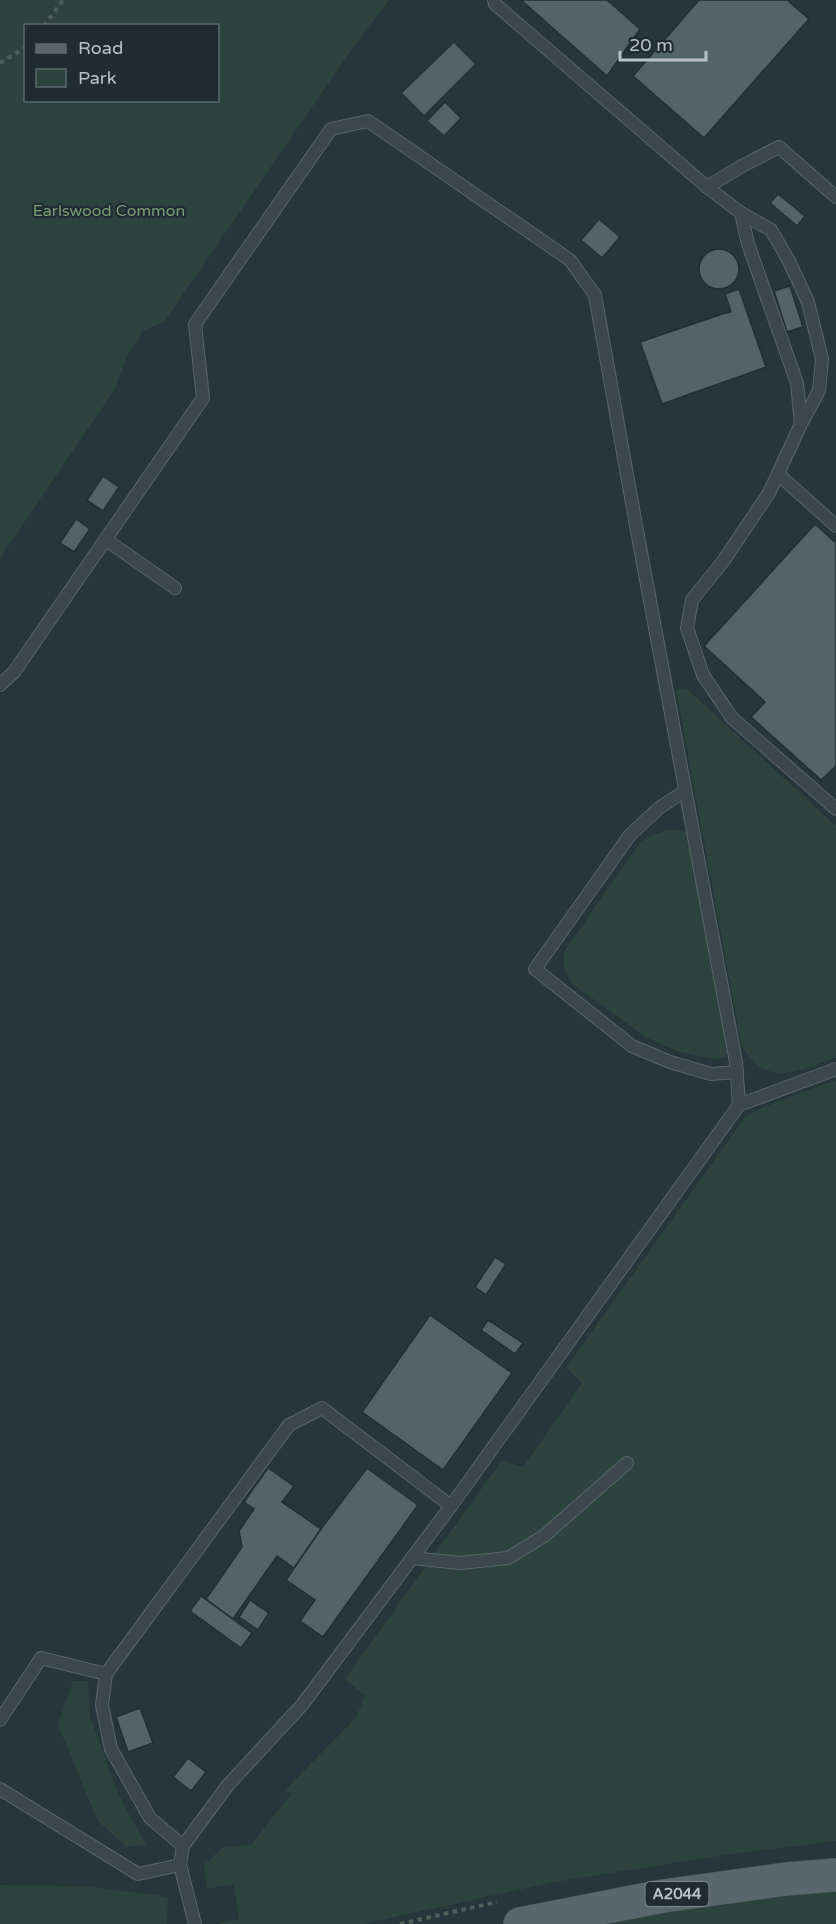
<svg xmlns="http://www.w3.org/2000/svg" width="836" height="1924" font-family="'Varela Round',sans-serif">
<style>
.green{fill:#2d433e;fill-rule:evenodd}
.building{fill:#53636a;stroke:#222e34;stroke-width:1.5}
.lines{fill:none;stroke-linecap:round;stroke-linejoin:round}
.service-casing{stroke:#59656b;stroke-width:14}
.primary-casing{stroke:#475359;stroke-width:34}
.path{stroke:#4b5f5b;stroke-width:4;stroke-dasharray:4.5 4.5;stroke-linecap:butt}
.service{stroke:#3b474d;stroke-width:12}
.primary{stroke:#59666d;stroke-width:33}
.labels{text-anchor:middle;stroke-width:4.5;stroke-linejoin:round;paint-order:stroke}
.shield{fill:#202c32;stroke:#8a959b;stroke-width:1.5}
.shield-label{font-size:15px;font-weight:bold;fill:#b7c2c8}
.park-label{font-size:16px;fill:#789c77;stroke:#202c32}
</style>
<rect width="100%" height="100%" fill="#27363d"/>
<g class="green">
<path d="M0 0H389L354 46 164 322 144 330 128 354 115 389 0 558ZM26 26H218V100H26Z"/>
<path d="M686 688 836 826V1057C814 1065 781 1083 759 1066 753 1061 748 1054 742 1048L676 690Z"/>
<polygon points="668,830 682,831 697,834 729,1051 724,1057 712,1059 680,1052 647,1038 571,983 564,967 564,952 640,842 652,835"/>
<polygon points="836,1080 836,1841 731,1854 554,1882 363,1924 218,1924 239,1919 234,1884 207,1889 204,1865 222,1848 252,1844 291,1794 285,1790 356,1718 365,1696 345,1679 502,1460 523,1467 582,1383 566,1368 745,1117 759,1109"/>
<polygon points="73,1681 88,1681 90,1717 120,1798 146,1845 126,1847 98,1821 58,1725"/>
<polygon points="0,1885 85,1886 168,1897 167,1924 0,1924"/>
<polygon points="836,1890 836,1924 599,1924 745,1896"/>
</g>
<g class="building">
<polygon points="521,0 607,0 640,29 607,76"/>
<polygon points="699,0 787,0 809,19 704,138 633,76"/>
<polygon points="454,42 476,64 424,116 401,93"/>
<polygon points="445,102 461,118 444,136 427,121"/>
<polygon points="778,194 805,216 797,226 770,203"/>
<polygon points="599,219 620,237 602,258 581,240"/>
<circle cx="719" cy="269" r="20"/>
<polygon points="790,286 803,327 787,332 774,291"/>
<polygon points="739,289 766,367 662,404 640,342 725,313 731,312 725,294"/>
<polygon points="103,476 119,487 103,511 87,500"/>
<polygon points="76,519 90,529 74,552 60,543"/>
<polygon points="815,524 836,543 836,766 821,780 751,717 765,702 704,646"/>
<polygon points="495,1257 506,1264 486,1295 475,1287"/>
<polygon points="430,1315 512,1373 443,1470 362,1412"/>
<polygon points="488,1320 523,1343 515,1354 481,1330"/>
<polygon points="268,1468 294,1486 282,1502 321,1529 294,1568 277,1556 233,1619 206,1599 242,1547 239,1531 254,1509 244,1502"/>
<polygon points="367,1468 418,1505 323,1637 300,1621 315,1600 286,1580 321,1529"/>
<polygon points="201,1596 252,1633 241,1648 190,1611"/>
<polygon points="250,1600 269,1613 258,1630 239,1617"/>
<polygon points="140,1708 153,1743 128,1752 116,1717"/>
<polygon points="188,1758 206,1772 191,1791 173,1777"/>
</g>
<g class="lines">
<defs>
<g id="service">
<polyline points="494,0 495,4 707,187 742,166 779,147 836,197"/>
<polyline points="707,187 741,213 771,230 789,261 808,302 822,359 819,391 801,424 769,493 724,560 692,600 687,628 703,675 732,718 836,809"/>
<polyline points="741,213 748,244 797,383 801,424"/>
<polyline points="778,474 836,526"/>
<polyline points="105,539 175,588"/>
<polyline points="0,685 14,672 203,398 195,324 331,129 368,121 570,260 595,295 637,531 736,1062 739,1105 451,1506 302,1705 228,1785 183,1846 180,1865 195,1924"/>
<polyline points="685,791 659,808 630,835 535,969 632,1046 670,1062 711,1074 737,1072"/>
<polyline points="739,1105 836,1069"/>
<polyline points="412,1558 460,1563 508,1558 544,1536 627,1463"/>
<polyline points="0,1720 41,1658 106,1674"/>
<polyline points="0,1789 138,1874 180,1865"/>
<polyline points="183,1846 150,1818 111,1749 102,1705 106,1674 289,1425 322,1408 451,1506"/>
</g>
<polyline id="primary" points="520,1924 663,1896 786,1879 836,1875"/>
</defs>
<use href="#service" class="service-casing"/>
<use href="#primary" class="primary-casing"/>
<g class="path">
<polyline points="44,26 63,0"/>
<polyline points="0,63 26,47"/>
<polyline points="400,1924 497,1902"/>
</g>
<use href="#service" class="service"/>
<use href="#primary" class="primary"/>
</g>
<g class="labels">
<rect class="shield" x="645.5" y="1882" width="63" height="24" rx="4.5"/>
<g class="shield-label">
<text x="677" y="1899">A2044</text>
</g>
<g class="park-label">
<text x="109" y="216">Earlswood Common</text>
</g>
</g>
<rect x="24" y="24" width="195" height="78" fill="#202c32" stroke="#5c686e" stroke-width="1.5"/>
<rect x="36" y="44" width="30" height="9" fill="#59666d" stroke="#5c686e" stroke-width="1.5"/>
<text x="78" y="54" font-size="18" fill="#b7c2c8">Road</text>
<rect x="36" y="69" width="30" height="18" fill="#2d433e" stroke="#5c686e" stroke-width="1.5"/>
<text x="78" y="84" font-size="18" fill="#b7c2c8">Park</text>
<path d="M620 51v9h86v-9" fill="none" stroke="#b7c2c8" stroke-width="3"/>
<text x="629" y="51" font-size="18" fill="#b7c2c8" stroke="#202c32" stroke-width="4.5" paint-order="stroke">20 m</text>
</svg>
